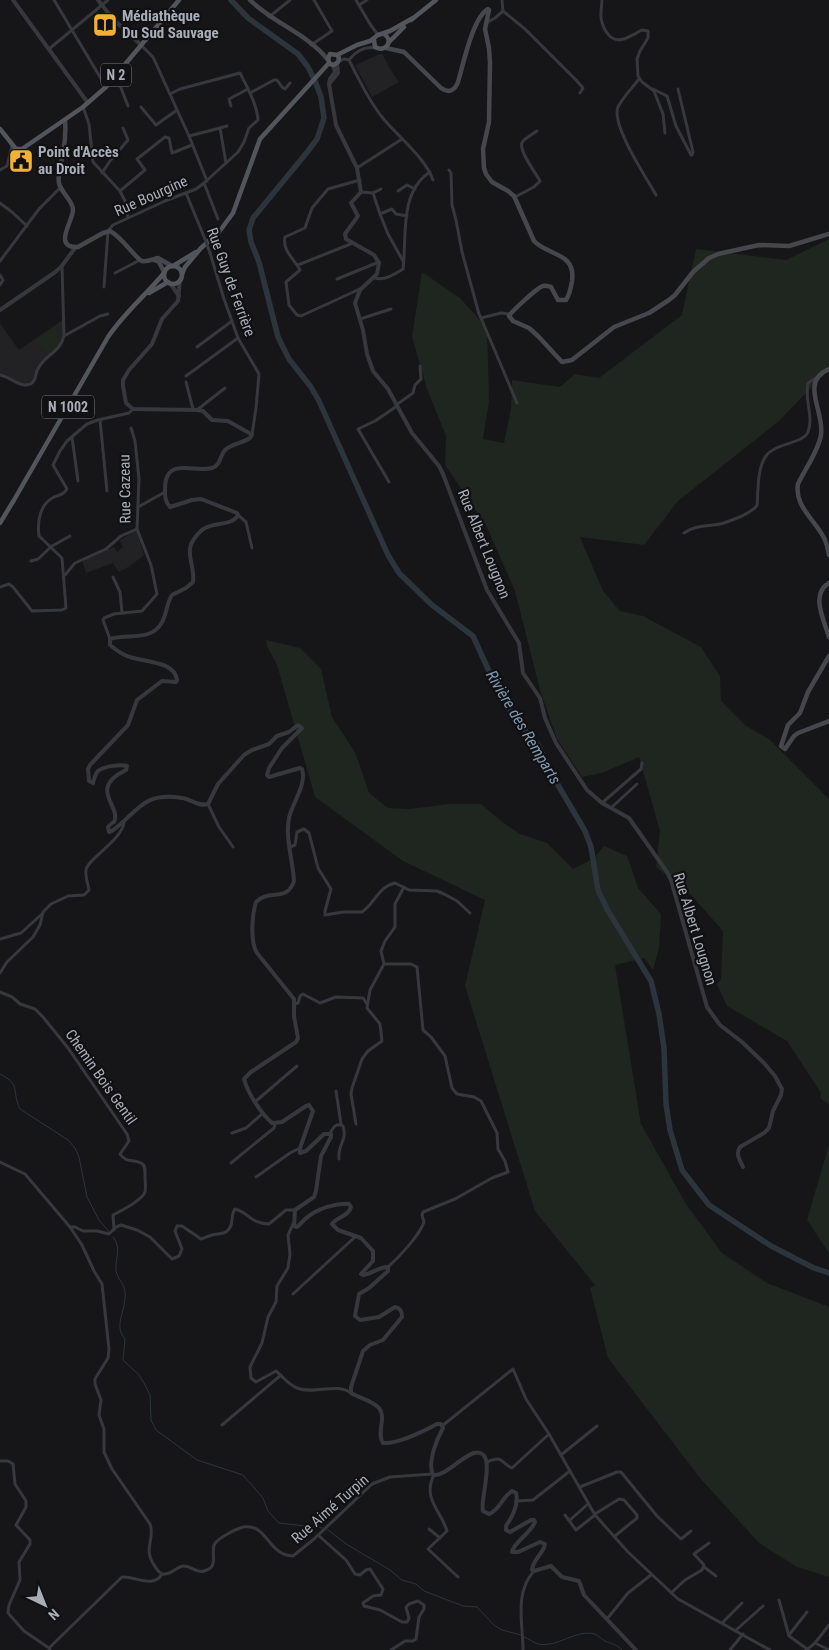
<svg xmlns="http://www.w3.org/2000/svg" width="829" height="1650" font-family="'Roboto Condensed',sans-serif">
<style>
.built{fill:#222225}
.green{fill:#1e261f}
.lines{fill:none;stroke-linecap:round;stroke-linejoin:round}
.stream{stroke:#2c353c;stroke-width:1}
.river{stroke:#2c353c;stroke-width:5.5}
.minor{stroke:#37383d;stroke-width:3}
.tertiary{stroke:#37383d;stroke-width:4}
.secondary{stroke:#45474d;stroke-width:4.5}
.primary{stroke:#53555c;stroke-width:4.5}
.minor-bridge{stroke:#37383d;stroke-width:3}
.labels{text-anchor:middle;stroke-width:4.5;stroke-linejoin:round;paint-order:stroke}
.shield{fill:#111113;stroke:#7b7e86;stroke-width:1}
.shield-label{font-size:14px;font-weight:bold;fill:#a8adb8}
.poi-label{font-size:15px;font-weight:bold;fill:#a8adb8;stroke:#111113;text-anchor:start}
.street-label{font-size:15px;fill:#a8adb8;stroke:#111113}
.water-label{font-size:16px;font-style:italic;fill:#7f9bb3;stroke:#111113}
</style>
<rect width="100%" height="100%" fill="#161618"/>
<g class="built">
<polygon points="382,53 390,69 399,82 372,97 355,65"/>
<polygon points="0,319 1,325 19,350 64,319 62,343 38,368 32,383 25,385 0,375"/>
<polygon points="135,531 137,532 144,555 130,566 119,572 113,563 86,573 82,560 114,547 117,552 123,547 120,540"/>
</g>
<g class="green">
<polygon points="829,239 829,369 779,421 678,501 644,545 580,537 603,591 620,611 643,616 701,647 720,676 721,701 745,725 770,740 829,799 829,1104 820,1098 821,1093 787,1041 727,1006 717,984 721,979 723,931 691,895 656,867 660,831 639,757 602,773 582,777 557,739 540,690 515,591 486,525 445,465 446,436 427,389 412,337 422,272 460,298 487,328 489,401 483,439 504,443 511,409 512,380 560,387 575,374 599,378 682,315 696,249 786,260"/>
<polygon points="57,325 58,339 61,346 50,356 36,340"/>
<polygon points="266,640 300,648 321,669 332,717 355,752 369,793 388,808 409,809 450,804 481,804 501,821 520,834 547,843 573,869 594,858 604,846 627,856 638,888 661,914 659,948 653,970 644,958 615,965 641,1124 686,1204 722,1253 767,1283 829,1307 829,1577 797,1567 759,1543 700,1478 608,1358 590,1288 595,1285 535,1211 465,986 485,900 403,861 315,797 277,665 267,646"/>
<polygon points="829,1145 829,1253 807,1220"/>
</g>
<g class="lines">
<g class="stream">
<path d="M0 1074C22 1085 11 1091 20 1109L68 1140 75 1148 79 1157 87 1197 99 1220 109 1232"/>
<path d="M113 1237C122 1248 115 1258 116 1270 117 1281 127 1283 125 1299 124 1313 114 1327 125 1339L123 1360 139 1375 144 1383 150 1395 151 1420 156 1430 197 1460 243 1475 263 1498 268 1511 279 1523 323 1528"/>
<polyline points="327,1529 346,1544 390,1570 402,1580 416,1584 424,1591 463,1606 477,1607 494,1625 502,1630 521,1635"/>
<path d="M524 1637C529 1639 533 1642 538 1644 558 1648 575 1629 595 1634 599 1636 601 1639 605 1641 612 1644 616 1644 622 1650"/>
</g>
<polyline class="river" points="231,0 248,18 298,54 308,67 315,81 321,97 324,118 317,139 308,151 253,218 249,230 251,242 259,262 278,337 289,359 311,387 319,401 388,555 399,573 432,605 473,636 498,691 518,722 538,745 558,785 585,831 591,847 598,890 607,909 651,981 659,1014 664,1048 666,1104 670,1130 682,1170 709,1205 771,1246 814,1268 829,1273"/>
<g class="minor">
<polyline points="54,0 106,87"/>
<polyline points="356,0 370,24 378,35"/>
<path d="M602 0C602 4 601 8 601 12 600 25 609 44 624 39 630 37 636 33 642 30L648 31V38L640 51 637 59 638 76 642 82 654 91 663 114 665 133"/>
<polyline points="359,5 367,0"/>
<polyline points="503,11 525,29 576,80 583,88 580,93"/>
<polyline points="269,17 290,0"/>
<polyline points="486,23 495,18 503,11 502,0"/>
<polyline points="141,45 153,57 189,136 207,181"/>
<polyline points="311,45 332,31 314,0"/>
<polyline points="49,49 108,0"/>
<path d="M349 60C359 79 368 100 382 117 397 136 425 157 433 180"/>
<path d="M338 62 344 59 349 60C356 51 365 46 376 48"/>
<polyline points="116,75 128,106"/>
<path d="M639 79C633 87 623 97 618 107 611 125 646 177 656 195"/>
<polyline points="653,89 667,96 676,126 691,155"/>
<polyline points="678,89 693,152 692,155"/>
<polyline points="250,93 274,80 277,80 282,87 285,89 290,83"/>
<polyline points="231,106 229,99 248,89"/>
<polyline points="83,107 89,124 93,162 120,191 125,201 128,217"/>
<polyline points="141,107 156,125 177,110"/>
<polyline points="220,128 227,126"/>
<polyline points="189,136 220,128 226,163"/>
<polyline points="357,168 402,139"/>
<polyline points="0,170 7,166 12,146"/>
<polyline points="449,170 451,173 452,205 456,220 462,252 479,314 481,318 501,313 509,314"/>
<polyline points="102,173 110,161 128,140 123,128"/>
<path d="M360 180 328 189 312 208 305 228 285 237C282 250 294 259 300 270L286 282 289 305 297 315 301 316 362 288"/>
<polyline points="204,183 218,219"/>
<polyline points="120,191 145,170 137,159 165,137 169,138 172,153 192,145"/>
<polyline points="398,191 407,185 415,189"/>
<polyline points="361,192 373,193 381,189"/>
<polyline points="186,193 205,239"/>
<polyline points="373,193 380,214"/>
<path d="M515 197 534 187 540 181C536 173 516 148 523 141 527 137 533 134 537 131"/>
<polyline points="0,203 12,212 27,226"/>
<polyline points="210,253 224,299 238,338 259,374 256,408 252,435"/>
<polyline points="0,261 39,209 60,188"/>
<polyline points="403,261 388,234 380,214 392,209 396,214 407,216"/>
<polyline points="298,265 353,243"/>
<polyline points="62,266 64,336 100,316 108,314"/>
<polyline points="115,273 140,260"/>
<polyline points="0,275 3,280 0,285"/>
<path d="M375 278C384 281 395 274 403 269 407 236 399 192 430 172"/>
<polyline points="337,279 379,262"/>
<path d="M104 287 108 231 113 225 165 201 196 189 204 183 238 152 244 142 249 128 258 120C257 104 247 87 240 73L180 89 170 94"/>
<polyline points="481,318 517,403"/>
<polyline points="360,319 391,309"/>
<polyline points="197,347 232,321"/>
<path d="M0 375C10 377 17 385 25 385 27 385 31 384 32 383 37 379 35 373 38 369 44 355 60 353 64 336"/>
<polyline points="186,376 238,338"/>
<polyline points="186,382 193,409"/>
<polyline points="396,405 413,393 415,385 421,379 420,366"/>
<polyline points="197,410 225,388"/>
<polyline points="100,420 107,491"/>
<polyline points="72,437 78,481"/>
<polyline points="389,482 358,429 375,421 397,406"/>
<polyline points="138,507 165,492"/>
<polyline points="238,515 246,522 252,548"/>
<path d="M684 533C696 524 710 527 724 523 732 520 742 517 749 512 752 510 756 508 757 505 758 500 757 494 758 489 758 479 760 464 766 456 775 443 803 444 808 432 814 417 804 399 808 383L819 376"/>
<polyline points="31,561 38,559 52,546 70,536"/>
<polyline points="65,575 75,563 106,549 121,536 137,529"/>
<polyline points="113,577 120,592 122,613"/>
<path d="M0 587 9 584 13 587 32 611 62 610 66 608 62 558 39 536C37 521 40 504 54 497 60 495 64 494 67 489L53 465 60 451 67 441 87 424 98 420 129 413 133 409"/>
<polyline points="110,639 103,620 104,618 114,614 142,611 157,594 151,565 137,529 139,479 135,441 131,428"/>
<polyline points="602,803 641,769 642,763"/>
<polyline points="208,804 219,827 233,847"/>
<polyline points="612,807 637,784"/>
<path d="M290 847 295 845 297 832 304 829 309 833 318 868 331 889 325 911V915L343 912H362C375 903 378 887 395 883L409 890 437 891 444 894 457 901 470 913"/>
<polyline points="0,939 21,933 43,913"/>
<path d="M384 964H411L417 967 423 1030 431 1037 445 1056 452 1088 457 1094 474 1097 481 1101 497 1133 498 1149 505 1161 508 1172 492 1178 455 1199 423 1212 422 1215 424 1222C420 1235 399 1257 388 1267"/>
<polyline points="384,964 381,951 385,941 395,927 395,904 404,887"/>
<path d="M0 973 7 962 33 937 40 925 43 912 51 904 68 896 84 895 89 890C88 884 85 876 86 870 87 859 124 839 124 821"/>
<path d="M0 992 12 997 20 1004 35 1009 43 1017 68 1048 127 1134 129 1141 120 1154C126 1163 133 1159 141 1163 146 1165 145 1172 145 1177 145 1182 146 1188 145 1192 142 1200 121 1211 113 1215L114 1230"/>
<polyline points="295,1004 298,1003 300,996 303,994 320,1003 336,997 363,998 367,1004"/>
<polyline points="336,1091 341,1124"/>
<polyline points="256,1101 297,1066"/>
<polyline points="356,1124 351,1094 352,1088 362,1059 368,1051 382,1041 380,1024 367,1008 370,990 384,964"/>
<polyline points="232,1133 246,1128 263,1113"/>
<path d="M330 1133C333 1128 336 1122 343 1126 348 1140 337 1145 339 1159"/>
<path d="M0 1162 25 1174 70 1227 82 1245 94 1271 102 1284 109 1349 108 1358 95 1379V1384L101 1400 99 1415 104 1429V1452L112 1469 150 1524C156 1540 141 1548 156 1568 158 1571 161 1575 165 1574 171 1574 177 1567 183 1566 191 1565 196 1574 204 1571 219 1567 211 1556 214 1545 216 1539 236 1529 243 1527 268 1523 267 1555 293 1556L314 1539 372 1484 390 1477 432 1474"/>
<polyline points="231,1163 274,1128 275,1124"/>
<polyline points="256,1177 290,1153 300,1148"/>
<path d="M293 1224 288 1235 290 1254 288 1268 277 1286 276 1302 268 1317 262 1343 250 1367 251 1378 256 1382 276 1371C283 1377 289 1385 297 1388 314 1395 337 1382 351 1393"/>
<path d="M70 1227H75L83 1231H97L109 1234 116 1227 121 1225 137 1230 150 1237 172 1259 179 1256 182 1249 175 1231 177 1226H182L201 1239C204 1238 208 1236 212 1235 220 1233 228 1235 231 1225 233 1219 231 1214 235 1209 248 1212 251 1224 269 1224L286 1210H295"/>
<polyline points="293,1294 356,1236"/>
<polyline points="222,1425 281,1375"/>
<polyline points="442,1426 513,1369 526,1399 549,1434 595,1515 628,1552 678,1599 770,1650"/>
<polyline points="561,1455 597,1426"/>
<polyline points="0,1461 8,1461 13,1464 15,1484 26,1501 26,1507 16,1525 30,1540 30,1544 19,1562 20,1580 9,1605 8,1613 24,1631 49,1648 50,1650"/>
<path d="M487 1462C504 1455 499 1462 512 1468L549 1434"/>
<path d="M434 1475C422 1498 441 1511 447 1531L428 1549 458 1577"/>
<polyline points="580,1487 617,1472 621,1472 657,1516 681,1539 691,1531"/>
<polyline points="516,1501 533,1500 570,1471"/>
<polyline points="595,1514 619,1499 624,1500 637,1515 637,1518 615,1536"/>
<polyline points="565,1515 576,1530 595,1515"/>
<polyline points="570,1520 588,1504"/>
<polyline points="429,1529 440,1538"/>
<polyline points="318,1535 346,1560 355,1574 360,1575 366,1570 370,1569 383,1589 381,1595 373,1596 363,1603 364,1606 380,1610 402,1622 407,1622 409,1618 406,1607 409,1604 418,1601 424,1605 424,1609 419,1617 416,1639 413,1641 405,1641 391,1650"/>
<polyline points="704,1567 716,1576"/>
<polyline points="671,1593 685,1580 702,1570 704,1565 694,1554 709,1543"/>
<polyline points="779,1600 789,1636 807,1649 806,1650"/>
<polyline points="607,1619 628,1593 651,1575"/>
<polyline points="722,1623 742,1603"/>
<polyline points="736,1630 763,1606"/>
<polyline points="789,1635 807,1612"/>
<polyline points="815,1643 829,1650"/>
<path d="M49 1648 122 1577C135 1576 154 1589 162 1574"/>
<polyline points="808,1649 815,1643 829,1625"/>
<path d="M523 1650C523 1623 514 1593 534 1571"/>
<polyline points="730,1650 743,1634"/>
</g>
<g class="tertiary">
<polyline points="13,0 88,103"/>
<polyline points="98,0 113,19 141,45"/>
<path d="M333 65 335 72 330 79 329 84 336 125 357 168 361 192 351 203 358 216 345 234 346 239 374 255 379 263 377 274 360 290 355 303 363 330 367 354 373 371 388 389 412 433 439 466 443 474 487 590 519 643 523 673 540 698 545 718 556 743 587 790 602 803 629 818 667 872 671 880 707 1007 720 1025 742 1042 764 1063 775 1076 782 1089 781 1095 773 1111 769 1128 764 1133 740 1147C735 1154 740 1160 743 1167"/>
<polyline points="329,84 338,73 337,63"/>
<path d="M180 279 178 301 162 319 152 344 129 370 123 380V386L126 403 133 409 197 410 203 411 212 420 228 421 251 434 252 435 250 438C243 443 231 444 225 450 220 455 221 465 212 468 193 473 165 456 165 489 165 496 165 502 170 507L192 500 201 499 237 513 238 515C232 527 212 521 202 530 179 550 196 562 193 582L186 588 172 595C166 604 167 615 161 624 149 642 127 633 110 639V645C116 650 122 655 130 657 144 662 175 661 177 680L176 682 162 681 137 700 128 725 90 765 88 769 89 781 93 783C94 780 95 774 98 771 104 766 121 764 127 766L126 770C87 789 122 806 114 822 113 822 108 827 108 827L109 832 112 831C138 812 143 791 182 798 191 799 198 807 208 804L218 784 244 755 252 750 269 744 277 736 289 732 298 725 302 728 282 748 269 768 267 775 269 777 300 768 302 769C307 785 292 803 289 818 285 839 293 860 294 881 287 903 269 888 256 902 252 915 250 942 257 953L294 999V1016L298 1038 296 1042 251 1072 244 1079C248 1094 261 1113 272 1123L282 1122 306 1106 309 1105 313 1111 300 1148V1153L306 1151 324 1134H331V1137L321 1156 316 1191 314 1197 295 1210 294 1226 297 1227C301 1224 304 1219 309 1216 319 1208 337 1203 349 1204L351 1207C349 1216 337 1217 332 1224L338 1230 361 1238 373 1251V1261L361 1274 363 1275C372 1274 378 1267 388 1267V1271L369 1288 359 1294 355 1316 360 1320 379 1317 395 1307C401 1308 402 1312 402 1317L383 1340 370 1345 363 1351 351 1387V1393C359 1398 373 1401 379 1408 387 1418 376 1432 383 1443 398 1444 424 1431 437 1424H441L443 1428C437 1439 427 1462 433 1475 446 1476 461 1457 474 1453 499 1447 479 1501 483 1511L489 1514C500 1510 502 1497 512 1491L516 1493C519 1505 513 1516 506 1526V1530L510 1532 531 1520H534L535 1522C531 1533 513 1543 512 1552H518L540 1542 545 1544C544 1553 533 1559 532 1570L534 1571 551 1566 562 1577 579 1581 584 1595 636 1650"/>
<polyline points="170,283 179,296"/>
<polyline points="0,310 54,273 61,267 75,248"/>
</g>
<g class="secondary">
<path d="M250 0C273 23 308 34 328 60"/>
<path d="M386 48 404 52 441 88C449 94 455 90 458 82 463 65 473 17 488 9L489 10 485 29 489 48 490 62 489 122 483 149 484 168 486 174 492 182 508 191 514 196 534 241C548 256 576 252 572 281 571 287 570 294 566 300H558L551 287C548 286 546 285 543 286 538 287 511 312 509 316L513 321 529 328 538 336 562 362 572 360 614 327 649 313 669 300 675 295 693 272 709 258 718 254 759 245 789 246 829 234"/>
<path d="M65 120C66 131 65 142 63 152 62 162 57 173 59 183 61 193 73 200 73 210 73 221 52 248 78 247L103 233 110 231C122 237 136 259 142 261 147 262 153 259 158 258L172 266"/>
<polyline points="154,260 159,262 164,272"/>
<path d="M829 369C799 382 825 412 821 435 818 452 805 469 798 484 794 507 816 520 825 540 827 545 828 550 829 555"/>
<path d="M829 583C810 594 824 620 829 637"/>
<polyline points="829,656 808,692 800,713 788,725 781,746 785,749 794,736 798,733 829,721"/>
</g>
<g class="primary">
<polyline points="411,20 436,0"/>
<path d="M374 40 375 47C386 53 394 41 384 34"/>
<polyline points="389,42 404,27"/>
<polyline points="337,55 339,58 338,62 334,65 330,64 328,59 330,54 337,55 357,45 370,41 378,35 390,31 413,18"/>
<polyline points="0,129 16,149 22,149 83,107 106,87 179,0"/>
<polyline points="173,266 196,252"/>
<circle cx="173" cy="275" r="9"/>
<polyline points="182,274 185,267 201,248 219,232 233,213 260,139 329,63"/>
<polyline points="149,293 168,282"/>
<path d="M0 523 14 500 108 337C124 313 146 295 164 273"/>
</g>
<polyline class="minor-bridge" points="205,239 210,253"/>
</g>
<defs>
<symbol id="library-square" viewBox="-11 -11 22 22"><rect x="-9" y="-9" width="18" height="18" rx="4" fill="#f2b134" stroke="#111113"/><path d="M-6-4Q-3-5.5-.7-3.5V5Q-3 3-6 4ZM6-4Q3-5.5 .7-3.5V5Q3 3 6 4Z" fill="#111"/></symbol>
<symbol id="civic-square" viewBox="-11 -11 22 22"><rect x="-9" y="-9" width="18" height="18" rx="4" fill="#f2b134" stroke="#111113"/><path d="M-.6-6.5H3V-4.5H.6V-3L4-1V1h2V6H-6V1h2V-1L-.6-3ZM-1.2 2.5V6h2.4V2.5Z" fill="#111"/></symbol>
</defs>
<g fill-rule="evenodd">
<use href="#library-square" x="91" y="11" width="28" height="28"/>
<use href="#civic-square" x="7" y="147" width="28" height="28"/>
</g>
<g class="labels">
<g class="shield">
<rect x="101" y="63.5" width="30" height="23" rx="4"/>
<rect x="42" y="395.5" width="52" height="23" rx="4"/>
</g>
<g class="shield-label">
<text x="116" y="80">N 2</text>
<text x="68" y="412">N 1002</text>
</g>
<g class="poi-label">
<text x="122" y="21">Médiathèque<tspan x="122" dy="17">Du Sud Sauvage</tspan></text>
<text x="38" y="157">Point d'Accès<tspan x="38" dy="17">au Droit</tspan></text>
</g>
<g class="street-label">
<text transform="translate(151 196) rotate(-24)" y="5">Rue Bourgine</text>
<text transform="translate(231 282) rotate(70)" y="5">Rue Guy de Ferrière</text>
<text transform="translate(125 489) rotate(-91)" y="5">Rue Cazeau</text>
<text transform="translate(484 544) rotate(68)" y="5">Rue Albert Lougnon</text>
<text transform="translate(695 929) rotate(73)" y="5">Rue Albert Lougnon</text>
<text transform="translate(101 1077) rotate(55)" y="5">Chemin Bois Gentil</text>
<text transform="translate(330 1509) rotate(-41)" y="5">Rue Aimé Turpin</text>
</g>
<g class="water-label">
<text transform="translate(524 727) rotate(59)" y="6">Rivière des Remparts</text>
</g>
</g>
<g transform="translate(45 1605) rotate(137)" stroke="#111113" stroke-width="4" paint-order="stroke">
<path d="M0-4L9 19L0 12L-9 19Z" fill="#a8adb8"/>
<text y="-8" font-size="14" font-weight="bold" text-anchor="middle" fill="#a8adb8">N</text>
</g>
</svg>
